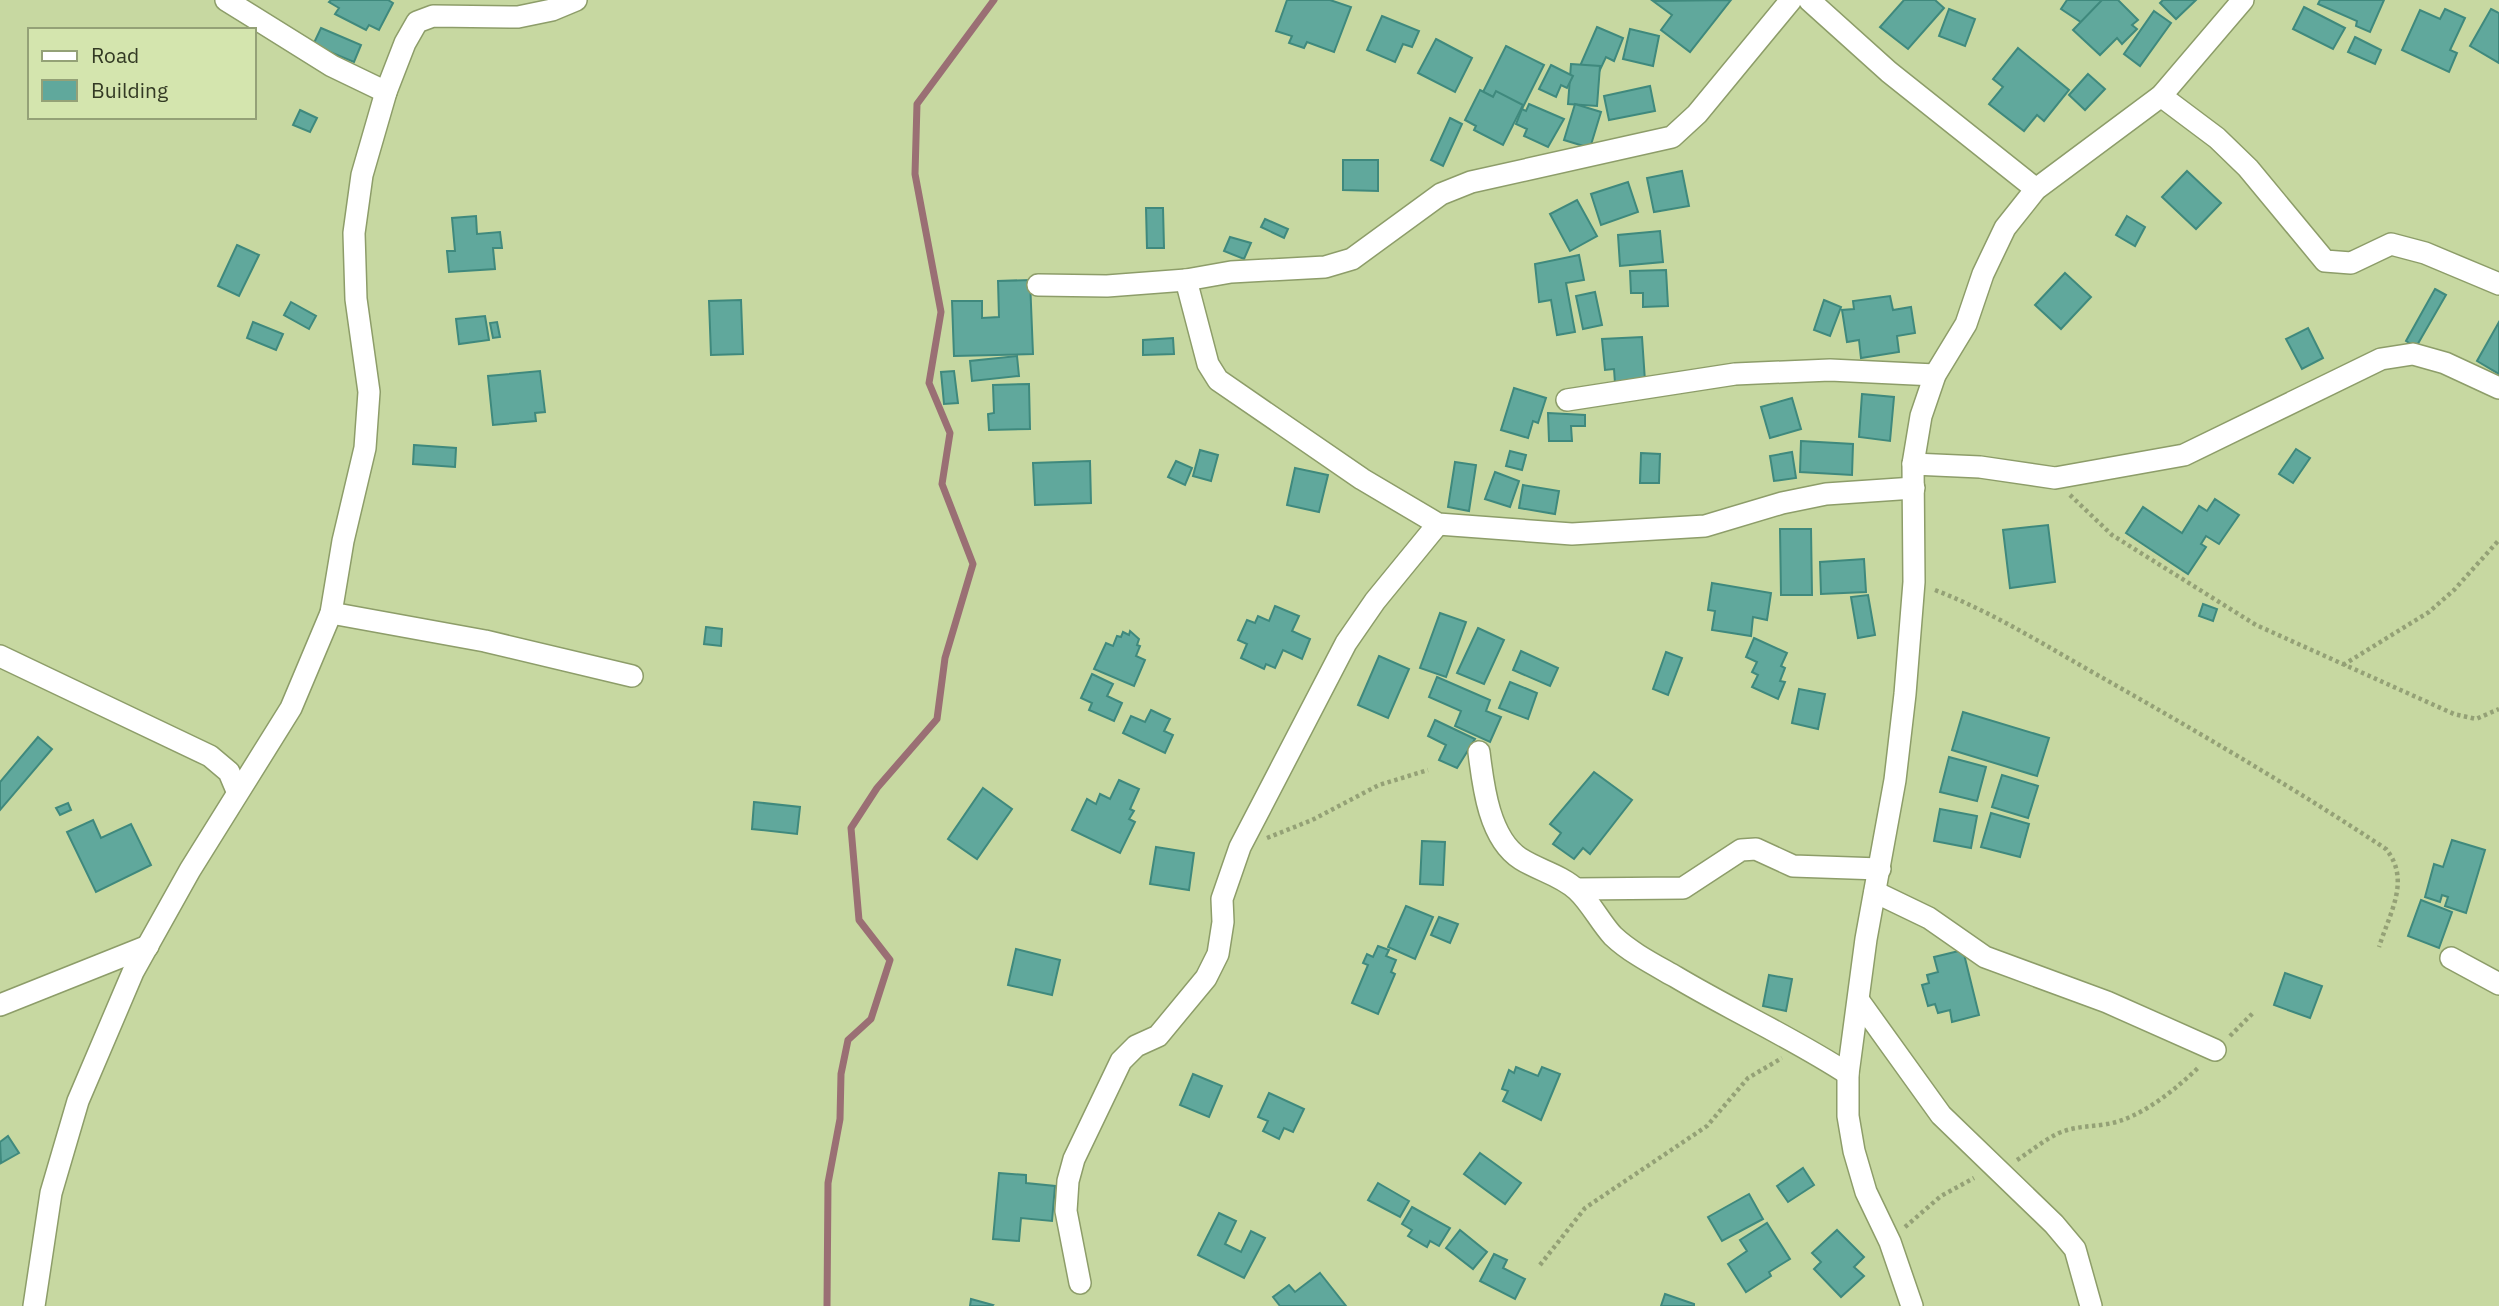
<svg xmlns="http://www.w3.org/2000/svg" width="2499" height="1306" font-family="'IBM Plex Sans',sans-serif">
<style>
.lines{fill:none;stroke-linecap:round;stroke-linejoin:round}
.stream{stroke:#9a6f74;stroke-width:7}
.building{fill:#60a89c;stroke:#3f897d;stroke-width:2}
.minor-casing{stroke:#8d9d69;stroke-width:24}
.path{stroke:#94a176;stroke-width:4.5;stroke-dasharray:3.5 3.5;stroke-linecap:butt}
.minor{stroke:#fff;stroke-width:21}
</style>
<rect width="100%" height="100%" fill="#c7d8a1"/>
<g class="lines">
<polyline class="stream" points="827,1306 828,1183 840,1119 841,1074 848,1040 871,1019 890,960 859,920 851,828 877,788 937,719 945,658 973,564 942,484 950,433 929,383 941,312 915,174 917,104 994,0"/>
</g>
<g class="building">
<polygon points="331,0 388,0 393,3 379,30 369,25 366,30 335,14 339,8 329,2"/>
<polygon points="1287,0 1330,0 1351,7 1334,52 1307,42 1304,48 1289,43 1292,36 1276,31"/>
<polygon points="1731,0 1690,52 1661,30 1672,15 1653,1"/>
<polygon points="1904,0 1935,0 1944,8 1908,49 1880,27"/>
<polygon points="2067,0 2109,0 2090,28 2061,9"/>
<polygon points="2102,0 2118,0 2138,20 2132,25 2137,29 2122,44 2117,38 2100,55 2073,30"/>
<polygon points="2163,0 2196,0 2176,19 2160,3"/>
<polygon points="2320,0 2384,0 2370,32 2356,26 2357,21 2318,4"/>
<polygon points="2304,7 2345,28 2333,49 2293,29"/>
<polygon points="1949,9 1975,19 1965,46 1939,36"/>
<polygon points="2445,9 2465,18 2450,50 2457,53 2449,72 2402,50 2420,10 2440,19"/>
<polygon points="2491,9 2499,13 2499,63 2470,46"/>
<polygon points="2154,11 2171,23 2140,66 2124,54"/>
<polygon points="1382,16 1419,31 1412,47 1403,44 1395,62 1367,50"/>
<polygon points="1597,27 1623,38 1614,61 1606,57 1598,74 1580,66"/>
<polygon points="321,28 361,45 354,62 313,45"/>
<polygon points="1630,29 1659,36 1653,66 1623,59"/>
<polygon points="2355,37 2381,50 2375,64 2348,52"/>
<polygon points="1436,39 1472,58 1455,92 1418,73"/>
<polygon points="1506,46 1544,65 1521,111 1483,92"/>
<polygon points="2018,48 2069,90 2044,121 2037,115 2024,131 1989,104 2003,87 1993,79"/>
<polygon points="1571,64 1600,66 1597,106 1568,104"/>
<polygon points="1551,65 1573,76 1567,88 1561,85 1556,97 1539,89"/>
<polygon points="2088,74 2105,89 2085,110 2069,95"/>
<polygon points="1650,86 1655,111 1609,120 1604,96"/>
<polygon points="1480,90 1493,97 1496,91 1523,105 1503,145 1474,130 1476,126 1465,120"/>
<polygon points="1529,104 1564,119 1548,147 1524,136 1527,129 1516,124 1522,109 1526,111"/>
<polygon points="1575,104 1601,112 1590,148 1564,140"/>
<polygon points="300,110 317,118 310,132 293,125"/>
<polygon points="1450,118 1462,124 1443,166 1431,160"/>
<polygon points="1343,160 1378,160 1378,191 1343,190"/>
<polygon points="1682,171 1689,206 1654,212 1647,178"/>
<polygon points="2187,171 2221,203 2196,229 2162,197"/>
<polygon points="1628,182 1638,212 1601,225 1591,194"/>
<polygon points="1577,200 1597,236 1570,251 1550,214"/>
<polygon points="1146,208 1163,208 1164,248 1147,248"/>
<polygon points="476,216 477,234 500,232 502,248 493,248 495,269 449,272 447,251 455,251 452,218"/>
<polygon points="2127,216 2145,227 2135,246 2116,235"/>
<polygon points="1265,219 1288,229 1284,238 1261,227"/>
<polygon points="1660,231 1663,262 1620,266 1618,235"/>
<polygon points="1230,237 1251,243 1244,259 1224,251"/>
<polygon points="237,245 259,255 239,296 218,286"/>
<polygon points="1579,255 1584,280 1566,283 1575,332 1557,335 1551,300 1539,302 1535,264"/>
<polygon points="1666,270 1668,306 1643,307 1643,293 1631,293 1630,271"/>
<polygon points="2065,273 2091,297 2061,329 2035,305"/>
<polygon points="1030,280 1033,354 954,356 952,301 982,301 982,318 999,317 998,281"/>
<polygon points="2435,289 2446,295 2416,347 2406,341"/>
<polygon points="1595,292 1602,325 1583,329 1576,296"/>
<polygon points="1890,296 1893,310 1911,307 1915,333 1897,336 1899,352 1861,358 1859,340 1847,342 1842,310 1854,309 1853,301"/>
<polygon points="741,300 743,354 711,355 709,301"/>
<polygon points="1824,300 1841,307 1830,336 1814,330"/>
<polygon points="291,302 316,316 309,329 284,315"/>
<polygon points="485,316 489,340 459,344 456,319"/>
<polygon points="253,322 283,334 276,350 247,338"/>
<polygon points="497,322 500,337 493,338 490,323"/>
<polygon points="2499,322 2499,374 2477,361"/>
<polygon points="2308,328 2323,358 2302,369 2286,339"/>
<polygon points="1642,337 1645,381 1615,383 1614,369 1605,370 1602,339"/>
<polygon points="1173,338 1174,354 1143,355 1143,340"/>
<polygon points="1017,356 1019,376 972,381 970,361"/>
<polygon points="540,371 545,412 535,413 536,421 493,425 488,376"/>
<polygon points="954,371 958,403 944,404 941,372"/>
<polygon points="1029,384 1030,429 989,430 988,414 994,413 993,385"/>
<polygon points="1514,388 1546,398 1538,423 1533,421 1528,438 1501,430"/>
<polygon points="1862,394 1894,397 1890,441 1859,437"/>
<polygon points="1792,398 1801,429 1770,438 1761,407"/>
<polygon points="1548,413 1585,415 1585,426 1571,426 1572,441 1549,441"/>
<polygon points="1801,441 1853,444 1852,475 1800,472"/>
<polygon points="414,445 456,448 455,467 413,464"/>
<polygon points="2296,449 2310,458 2293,483 2279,474"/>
<polygon points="1200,450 1218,455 1211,481 1193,476"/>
<polygon points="1510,451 1526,455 1522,470 1506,466"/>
<polygon points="1792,452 1796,478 1774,481 1770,456"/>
<polygon points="1641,453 1660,454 1659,483 1640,483"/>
<polygon points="1090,461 1091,503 1035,505 1033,463"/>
<polygon points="1176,461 1192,468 1185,485 1168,477"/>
<polygon points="1455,462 1476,465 1469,511 1448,507"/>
<polygon points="1295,468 1328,475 1319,512 1287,505"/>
<polygon points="1495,472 1519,481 1510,507 1485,499"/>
<polygon points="1523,485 1559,491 1555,514 1519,508"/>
<polygon points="2215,499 2239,515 2219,544 2206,536 2201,544 2206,547 2188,574 2126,533 2143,507 2182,533 2199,506 2207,511"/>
<polygon points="2048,525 2055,582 2010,588 2003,530"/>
<polygon points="1780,529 1811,529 1812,595 1781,595"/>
<polygon points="1864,559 1866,592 1821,594 1820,562"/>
<polygon points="1712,583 1771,593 1767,620 1753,617 1751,636 1712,630 1715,611 1708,610"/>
<polygon points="1868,595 1875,635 1858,638 1851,597"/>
<polygon points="2203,604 2217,609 2213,621 2199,616"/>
<polygon points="1275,606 1299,616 1292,631 1310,639 1302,659 1283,650 1275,668 1266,664 1264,669 1241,658 1247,644 1238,640 1247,620 1255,623 1258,616 1269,621"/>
<polygon points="1440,613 1466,622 1446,677 1420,668"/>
<polygon points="706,627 722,629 721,646 704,644"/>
<polygon points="1478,628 1504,640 1484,684 1457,673"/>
<polygon points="1130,631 1139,639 1137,645 1140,646 1136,656 1145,660 1134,686 1094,669 1106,643 1113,646 1117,636 1121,637 1123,632 1129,635"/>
<polygon points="1754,638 1787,653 1781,666 1785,668 1780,681 1785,682 1778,699 1752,687 1758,675 1752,672 1757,662 1746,657"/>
<polygon points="1521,651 1558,668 1550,686 1513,670"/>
<polygon points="1666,652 1682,658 1668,695 1653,689"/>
<polygon points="1379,656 1409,669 1388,718 1358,705"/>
<polygon points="1092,674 1113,684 1107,696 1122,703 1114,721 1089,710 1092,703 1081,698"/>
<polygon points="1437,677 1490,700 1486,711 1501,717 1490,742 1455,726 1461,711 1429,697"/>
<polygon points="1510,682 1537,693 1528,719 1499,708"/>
<polygon points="1799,689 1825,694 1818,729 1792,723"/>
<polygon points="1151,710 1170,719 1164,731 1173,735 1165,753 1123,733 1131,716 1145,722"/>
<polygon points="1963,712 2049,738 2037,776 1952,750"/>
<polygon points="1435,720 1475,739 1457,768 1439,760 1446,745 1428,736"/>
<polygon points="38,737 52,749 0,810 0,782"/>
<polygon points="1949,757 1986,767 1977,801 1940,792"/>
<polygon points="1594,772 1632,800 1590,854 1583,848 1574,859 1553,844 1561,833 1550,824"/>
<polygon points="2002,775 2038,786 2028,818 1992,807"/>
<polygon points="1119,780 1139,789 1130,809 1134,811 1129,819 1135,822 1120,853 1072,830 1087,799 1096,804 1100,794 1110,799"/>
<polygon points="983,788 1012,809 977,859 948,839"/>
<polygon points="754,802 800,807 797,834 752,829"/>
<polygon points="68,803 71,810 60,815 56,808"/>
<polygon points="1940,809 1977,816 1971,848 1934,841"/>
<polygon points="1991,813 2029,824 2020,857 1981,847"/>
<polygon points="93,820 101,838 131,824 151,865 96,892 67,832"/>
<polygon points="2452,840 2485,850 2466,913 2445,906 2448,897 2442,895 2440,902 2425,897 2434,864 2443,867"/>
<polygon points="1422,841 1445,842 1443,885 1420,884"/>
<polygon points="1156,847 1194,853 1189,890 1150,884"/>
<polygon points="2421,900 2452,912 2439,948 2408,936"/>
<polygon points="1406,906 1433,917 1415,959 1388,947"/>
<polygon points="1439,917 1458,924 1450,943 1431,935"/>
<polygon points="1378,946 1389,950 1386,956 1396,960 1391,972 1395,974 1378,1014 1352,1003 1368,965 1363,963 1367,954 1373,957"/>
<polygon points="1016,949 1060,960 1052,995 1008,985"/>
<polygon points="1963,950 1979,1015 1952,1022 1950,1010 1938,1013 1935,1004 1928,1006 1922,985 1929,983 1927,975 1938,972 1934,957"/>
<polygon points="2285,973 2322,986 2310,1018 2274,1005"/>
<polygon points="1769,975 1792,979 1786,1011 1763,1006"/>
<polygon points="1516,1067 1538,1076 1542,1067 1560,1074 1541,1120 1503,1101 1508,1091 1502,1089 1509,1070 1514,1073"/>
<polygon points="1193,1074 1222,1086 1209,1117 1180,1105"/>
<polygon points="1269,1093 1304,1109 1293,1132 1284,1128 1279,1139 1263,1131 1268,1121 1258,1117"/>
<polygon points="8,1136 19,1153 1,1163 0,1142"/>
<polygon points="1480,1153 1521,1183 1505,1204 1464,1174"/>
<polygon points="1803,1168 1814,1185 1788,1202 1777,1186"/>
<polygon points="999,1173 1026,1175 1026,1183 1055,1186 1052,1221 1021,1218 1019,1241 993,1239"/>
<polygon points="1378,1183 1409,1201 1400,1217 1368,1200"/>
<polygon points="1749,1194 1763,1219 1722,1241 1708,1217"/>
<polygon points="1412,1207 1450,1228 1439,1246 1430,1241 1427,1247 1408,1236 1412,1230 1402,1224"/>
<polygon points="1219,1213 1236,1221 1225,1244 1241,1252 1251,1231 1265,1238 1244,1278 1198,1255"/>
<polygon points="1767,1223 1790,1259 1769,1272 1771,1276 1746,1292 1728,1264 1747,1251 1740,1240"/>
<polygon points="1460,1230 1487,1252 1473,1269 1446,1248"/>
<polygon points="1837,1230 1864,1257 1854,1267 1864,1276 1841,1297 1814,1269 1821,1262 1812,1253"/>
<polygon points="1494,1254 1507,1260 1503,1268 1525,1279 1515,1299 1480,1281"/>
<polygon points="1320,1273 1346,1306 1280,1306 1273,1297 1289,1285 1295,1292"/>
<polygon points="1665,1294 1694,1304 1694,1306 1661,1306"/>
<polygon points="971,1299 993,1305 992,1306 970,1306"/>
</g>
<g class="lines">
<defs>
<g id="minor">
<polyline points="226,0 332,66 386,92"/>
<polyline points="1809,0 1889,72 2036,189"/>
<polyline points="2161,96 2217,138 2248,168 2325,261 2351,263 2391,244 2425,253 2499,284"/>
<polyline points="1186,280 1208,364 1218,380 1362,479 1438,524 1572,534 1705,526 1782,503 1826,494 1914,488"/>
<polyline points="1038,285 1107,286 1186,280 1231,272 1325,267 1352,259 1441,194 1471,182 1672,137 1697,114 1791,0"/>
<polyline points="1567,400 1735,374 1830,370 1935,375"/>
<polyline points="1913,464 1980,467 2055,478 2184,455 2381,359 2413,354 2445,363 2499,388"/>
<polyline points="331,613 485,641 632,676"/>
<polyline points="0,656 210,756 229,772 237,791"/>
<path d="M1479 752C1483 785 1489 839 1521 859 1538 870 1561 875 1577 890 1591 903 1600 922 1613 936 1631 953 1655 965 1676 977 1733 1011 1793 1038 1848 1074"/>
<polyline points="1577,889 1683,888 1741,850 1756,849 1793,866 1880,869"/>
<polyline points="1875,892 1929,918 1985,957 2107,1002 2215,1050"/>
<polyline points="2451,958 2499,984"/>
<polyline points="1859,1001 1941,1115 2054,1224 2075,1249 2091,1306"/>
<polyline points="0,1005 148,946"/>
<polyline points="1080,1283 1066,1211 1068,1181 1074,1159 1121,1061 1136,1046 1158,1036 1206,978 1218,954 1223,922 1222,899 1240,847 1346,643 1375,601 1438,524"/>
<polyline points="34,1306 51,1193 78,1101 133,972 190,870 291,708 331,613 343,541 365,448 369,392 356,299 354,233 362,175 386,92 405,43 417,22 433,16 518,17 552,10 576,0"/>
<polyline points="1912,1306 1890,1242 1866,1192 1854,1151 1848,1116 1848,1074 1866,939 1895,780 1905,694 1914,582 1913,464 1921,416 1935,375 1966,324 1983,274 2005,228 2036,189 2161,96 2243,0"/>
</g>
</defs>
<use href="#minor" class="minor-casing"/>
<g class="path">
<polyline points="2070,495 2112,535 2256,625 2454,714 2476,719 2499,709"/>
<path d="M1935 590C1992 612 2041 643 2094 673 2193 729 2291 786 2386 849 2411 880 2390 912 2379 947"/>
<polyline points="2343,665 2429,612 2454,590 2499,540"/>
<polyline points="1267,838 1312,820 1379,785 1428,770"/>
<polyline points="2230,1036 2254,1012"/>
<path d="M2017 1160C2031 1151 2044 1140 2059 1133 2075 1126 2090 1127 2107 1124 2140 1119 2176 1089 2199 1067"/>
<polyline points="1905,1227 1941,1196 1974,1178"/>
<polyline points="1540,1265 1585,1208 1707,1126 1748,1078 1782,1058"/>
</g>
<use href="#minor" class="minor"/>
</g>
<rect x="28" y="28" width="228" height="91" fill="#d4e5ae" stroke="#94a177" stroke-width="2"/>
<rect x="42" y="51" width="35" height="10" fill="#ffffff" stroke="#94a177" stroke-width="2"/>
<text x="91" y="63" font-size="21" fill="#333a24">Road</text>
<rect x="42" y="80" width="35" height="21" fill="#60a89c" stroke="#94a177" stroke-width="2"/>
<text x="91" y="98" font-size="21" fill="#333a24">Building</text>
</svg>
